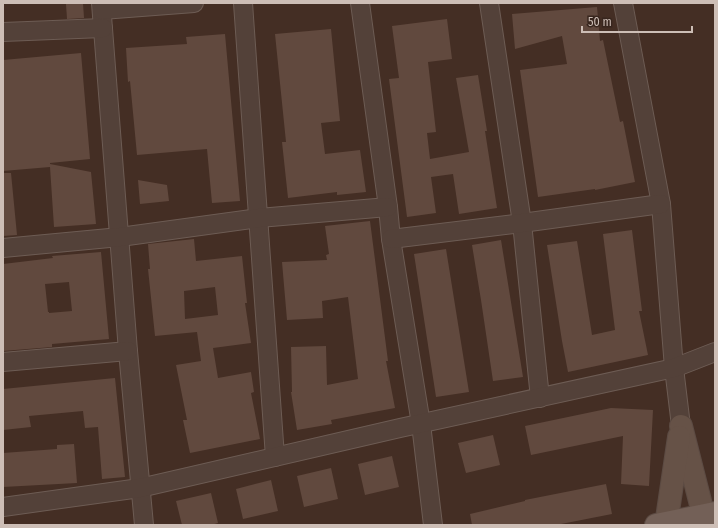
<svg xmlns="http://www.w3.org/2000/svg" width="718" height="528" font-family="'Fira Sans Condensed',sans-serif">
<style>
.building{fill:#61493e;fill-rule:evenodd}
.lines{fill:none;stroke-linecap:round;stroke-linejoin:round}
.street-casing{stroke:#6d5c54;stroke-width:20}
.secondary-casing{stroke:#5c4b43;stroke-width:24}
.primary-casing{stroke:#5c4b43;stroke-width:24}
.street{stroke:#534139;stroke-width:18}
.secondary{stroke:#665247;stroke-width:22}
.primary{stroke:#736057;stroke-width:22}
</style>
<rect width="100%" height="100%" fill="#442e24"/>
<g class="building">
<polygon points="83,3 84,18 67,19 66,4"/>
<polygon points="597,7 600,41 603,40 620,122 623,121 635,182 595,190 595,189 538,197 520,70 567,64 562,36 515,49 512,14"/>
<polygon points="447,19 452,59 428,62 436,132 427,133 430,159 469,152 456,78 478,75 487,131 485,131 497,208 459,214 453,174 431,177 436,213 407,217 389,79 399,78 392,26"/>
<polygon points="331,29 340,121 321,123 325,154 360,150 366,192 337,195 337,192 288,198 282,142 286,142 275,34"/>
<polygon points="225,34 240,201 212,203 207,149 137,155 130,81 128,82 126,48 187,44 186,37"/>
<polygon points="81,53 90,159 50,163 50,164 91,172 96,224 54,227 50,167 3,171 3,60"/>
<polygon points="3,173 11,173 17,235 3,236"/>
<polygon points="138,180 167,185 169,201 140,204"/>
<polygon points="370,221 388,361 386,361 395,408 331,420 332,424 297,430 291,392 292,392 291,347 326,346 327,385 358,379 348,297 322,301 323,318 287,320 282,262 327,260 326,255 329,254 325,226"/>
<polygon points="632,230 642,311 639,311 648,355 568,372 562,341 547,245 577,241 592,335 615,330 603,234"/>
<path d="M194 239 196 261 242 256 247 303H245L251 343 213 348 218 378 251 372 254 392 251 393 260 439 190 453 183 420H187L176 365 201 361 197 332 155 336 148 269H150L148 244ZM215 287 218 315 185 319 184 291Z"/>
<polygon points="501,240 523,377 493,381 481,300 472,245"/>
<polygon points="446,249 469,392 436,397 414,254"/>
<path d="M101 252 109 339 52 344V347L3 351V264L53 258 52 256ZM69 282 72 311 49 313V312H48L45 284Z"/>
<polygon points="115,378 125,477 102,479 98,427 85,428 83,411 29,416 31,427 3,430 3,389"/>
<polygon points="611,408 653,410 649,486 621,484 623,436 531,455 525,426"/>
<polygon points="493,435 500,465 466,473 458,443"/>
<polygon points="74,444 77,483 3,487 3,453 57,449 57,445"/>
<polygon points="392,456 399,487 365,495 358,464"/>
<polygon points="331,468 338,499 304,507 297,476"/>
<polygon points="271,480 278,511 243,519 236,489"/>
<polygon points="606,484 612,514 556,525 472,525 470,514 525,501 525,500"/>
<polygon points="211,493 218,523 211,525 182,525 176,501"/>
</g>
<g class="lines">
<defs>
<g id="street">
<polyline points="101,3 128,351 144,525"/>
<polyline points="243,3 275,457"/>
<polyline points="360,3 388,207 391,239 421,424 433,525"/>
<polyline points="489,3 522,223 540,398"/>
<polyline points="623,3 661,204 674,368 681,426"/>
<polyline points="102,10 194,3"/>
<polyline points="3,32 103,28"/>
<polyline points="391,239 522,223 661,204"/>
<polyline points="3,248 120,237 259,218 388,207"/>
<polyline points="3,362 128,351"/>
<polyline points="3,507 140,488 400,428 674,368 715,352"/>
</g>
<g id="secondary">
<polyline points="681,426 700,501 703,515 703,525"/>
<polyline points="666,525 679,437"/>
</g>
<polyline id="primary" points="656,525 715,513"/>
</defs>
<use href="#street" class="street-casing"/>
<use href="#secondary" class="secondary-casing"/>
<use href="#primary" class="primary-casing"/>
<use href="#street" class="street"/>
<use href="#secondary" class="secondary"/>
<use href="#primary" class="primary"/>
</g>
<rect width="718" height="528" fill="none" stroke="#cdbeb6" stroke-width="8"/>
<path d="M582 26v6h110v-6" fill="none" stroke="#cdbeb6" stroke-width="2"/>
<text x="588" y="26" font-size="12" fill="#cdbeb6" stroke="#38261e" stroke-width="3" paint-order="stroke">50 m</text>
</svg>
